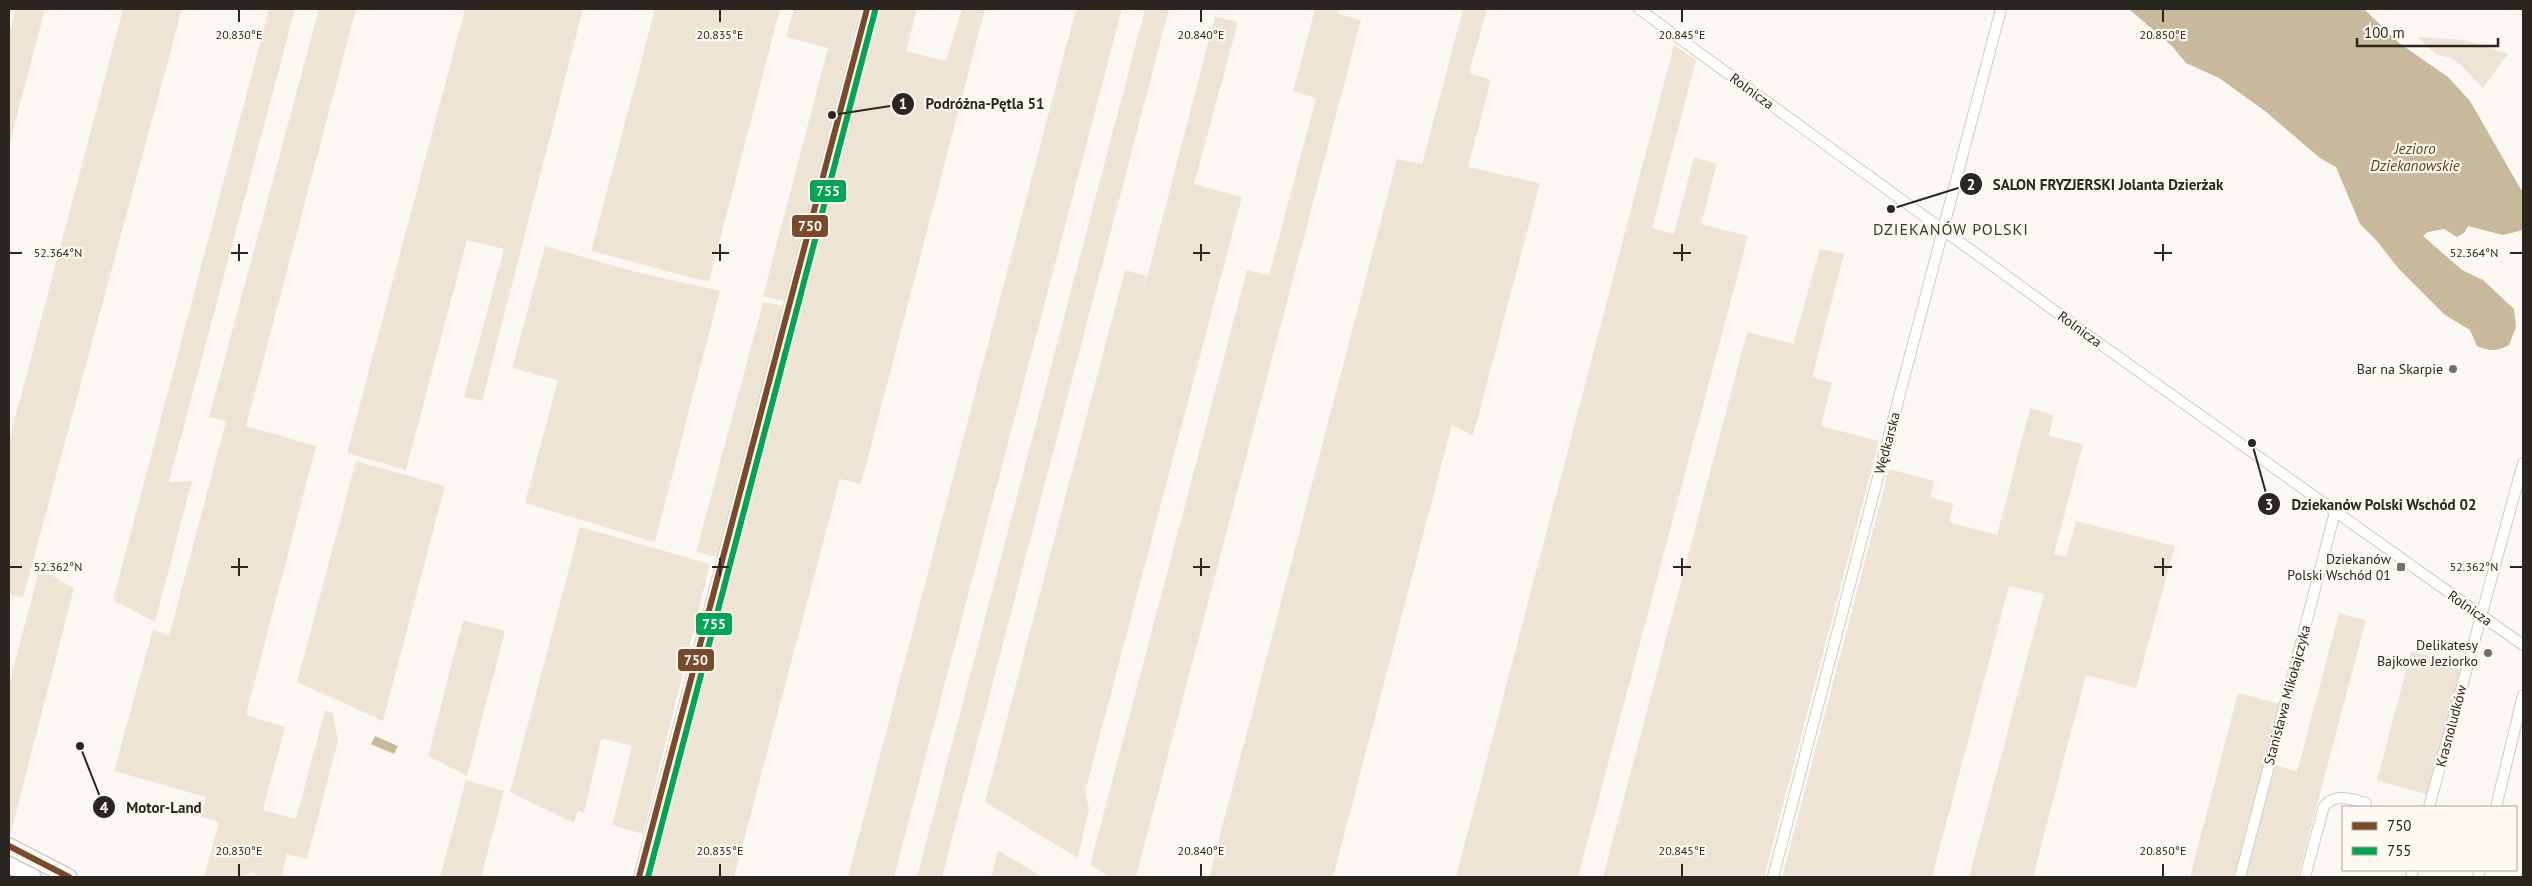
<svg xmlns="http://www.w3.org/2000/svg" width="2532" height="886" font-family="'PT Sans',sans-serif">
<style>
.green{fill:#eee4d4}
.water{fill:#c9b89b}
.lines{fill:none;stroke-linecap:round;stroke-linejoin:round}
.minor-casing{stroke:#cecbc6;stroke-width:12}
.highway-casing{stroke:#cecbc6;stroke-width:18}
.minor{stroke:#fefefd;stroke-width:10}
.highway{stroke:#fefefd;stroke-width:15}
.bus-1-casing{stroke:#fef9f1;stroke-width:10}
.bus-2-casing{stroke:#fef9f1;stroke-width:10}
.bus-1{stroke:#7a4b2a;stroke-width:6}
.bus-2{stroke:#00a651;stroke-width:6}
.ticks{fill:none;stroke:#2b2720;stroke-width:2}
.poi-dot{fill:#74706a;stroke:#fef9f1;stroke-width:2}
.labels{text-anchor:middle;stroke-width:4.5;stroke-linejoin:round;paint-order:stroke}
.street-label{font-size:14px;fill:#2b2720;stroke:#fef9f1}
.poi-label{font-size:14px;fill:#2b2720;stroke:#fef9f1;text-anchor:end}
.water-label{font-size:15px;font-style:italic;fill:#5b4212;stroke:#fef9f1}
.quarter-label{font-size:16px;letter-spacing:1px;fill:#3f3626;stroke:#fef9f1}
.ticks-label{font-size:12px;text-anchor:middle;fill:#2b2720;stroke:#fef9f1;stroke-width:4.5;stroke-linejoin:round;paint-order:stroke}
.leader{fill:none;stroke:#2b2720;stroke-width:2}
.callout-dot{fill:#2b2720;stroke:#fef9f1;stroke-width:2}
.mark-label{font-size:15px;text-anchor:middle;font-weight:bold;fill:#fff}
.callout-label{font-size:15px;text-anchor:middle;font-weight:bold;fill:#2b2720;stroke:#fef9f1;stroke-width:4.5;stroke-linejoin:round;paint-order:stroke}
.line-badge{stroke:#fef9f1;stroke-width:2}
.badge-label{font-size:14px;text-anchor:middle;font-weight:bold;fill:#fff}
</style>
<rect width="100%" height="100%" fill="#fbf8f4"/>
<g class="green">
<polygon points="16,9 45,9 9,146 9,35"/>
<polygon points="123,9 182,9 23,598 9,594 9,441"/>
<polygon points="269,9 295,9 169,482 192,481 155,622 113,600"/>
<polygon points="319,9 356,9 246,426 316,446 246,715 285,727 263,810 296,819 325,710 333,713 338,741 307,859 287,854 281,877 257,877 254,872 239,877 204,877 219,822 201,817 206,797 114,771 153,629 169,636 226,421 209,417"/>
<polygon points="465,9 583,9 482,401 464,397 504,249 467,240 406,470 347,453"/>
<polygon points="655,9 780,9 709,282 591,251"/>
<polygon points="794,9 860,9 784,301 763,296 828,48 786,37"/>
<polygon points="872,9 917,9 906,51 946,61 962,9 985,9 861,484 840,479 734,877 646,877"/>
<polygon points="1076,9 1122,9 894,877 848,877"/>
<polygon points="1145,9 1169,9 942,877 917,877"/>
<polygon points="1315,9 1339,9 1338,14 1361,20 1136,877 1110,877 1090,865 1247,270 1269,275 1316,98 1293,91"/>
<polygon points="1463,9 1487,9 1469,73 1491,80 1468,167 1540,183 1473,436 1452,425 1333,877 1209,877 1397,159 1422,164"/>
<polygon points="1215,16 1238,22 1194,184 1242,197 1085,792 1089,808 1078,858 985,802 1125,270 1146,276 1143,293"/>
<polygon points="2417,37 2465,40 2508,54 2483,88 2459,63 2451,58 2437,55"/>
<polygon points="1674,45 1696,60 1652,228 1674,234 1694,157 1717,164 1701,224 1748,236 1578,877 1456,877"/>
<polygon points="545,246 632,271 720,291 655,542 525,503 558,380 512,368"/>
<polygon points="1820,249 1844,254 1812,377 1832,383 1821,426 1879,441 1764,877 1603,877 1747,332 1793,344"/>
<polygon points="763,302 783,306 717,557 696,552"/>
<polygon points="2030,408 2054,415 2049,436 2083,444 2054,554 2066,557 2076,521 2175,546 2136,688 2086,675 2033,877 1969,877 2044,594 2009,586 1932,877 1782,877 1889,469 1934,481 1930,497 1953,504 1949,522 1997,535"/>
<polygon points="356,461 445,486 383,721 297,682"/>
<polygon points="580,527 710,564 643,834 612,825 632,746 604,739 601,740 584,813 578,811 574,823 510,792"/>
<polygon points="48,574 74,588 10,836 9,684 38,575"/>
<polygon points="2339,613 2366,620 2298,877 2243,877 2273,764 2297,772"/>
<polygon points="463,620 505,631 467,776 428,756"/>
<polygon points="2411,651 2428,656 2428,659 2465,668 2431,796 2377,780"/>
<polygon points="2238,693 2280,704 2234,877 2190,877"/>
<polygon points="466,780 504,791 481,877 440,877"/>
<polygon points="998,850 1042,877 991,877"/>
</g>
<g class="water">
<path d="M2129 9H2364L2399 43 2448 77 2470 101 2523 193V230L2503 235 2468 226 2464 233 2457 237 2444 229 2428 232 2423 236 2462 270 2483 280 2514 309 2516 327 2509 345C2497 351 2490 352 2477 346L2470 330 2445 315 2398 268 2377 241 2360 224 2336 167 2320 158 2265 111 2219 78 2186 63 2172 46Z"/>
<polygon points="375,736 398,746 394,754 371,744"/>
</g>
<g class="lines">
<defs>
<g id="minor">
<polyline points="1639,9 2103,346 2523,645"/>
<polyline points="2429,807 2523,463"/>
<polyline points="2496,807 2523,695"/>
<polyline points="639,877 867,9"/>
<polyline points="1773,877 2001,9"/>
<polyline points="2240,877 2335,512"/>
<path d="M2305 877 2324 806C2337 793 2349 799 2366 803"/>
<polyline points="2411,877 2413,870"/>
<polyline points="2478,877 2480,870"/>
</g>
<g id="highway">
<polyline points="9,846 69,877"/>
<polyline points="9,865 33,877"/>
</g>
</defs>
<use href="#minor" class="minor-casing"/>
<use href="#highway" class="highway-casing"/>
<use href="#minor" class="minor"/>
<use href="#highway" class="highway"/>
<defs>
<g id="bus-1">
<polyline points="9,846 69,877"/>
<polyline points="639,877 867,9"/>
</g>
<polyline id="bus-2" points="648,877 875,11"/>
</defs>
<use href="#bus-1" class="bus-1-casing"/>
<use href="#bus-2" class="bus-2-casing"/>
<use href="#bus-1" class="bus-1"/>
<use href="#bus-2" class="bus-2"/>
</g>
<path class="ticks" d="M239 10V22M720 10V22M1201 10V22M1682 10V22M2163 10V22M239 244V261M720 244V261M1201 244V261M1682 244V261M2163 244V261M10 253H22M231 253H248M712 253H729M1193 253H1210M1673 253H1691M2154 253H2172M2510 253H2522M239 558V576M720 558V576M1201 558V576M1682 558V576M2163 558V576M10 567H22M231 567H248M712 567H729M1193 567H1210M1673 567H1691M2154 567H2172M2510 567H2522M239 864V876M720 864V876M1201 864V876M1682 864V876M2163 864V876"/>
<g class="poi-dot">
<circle cx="2453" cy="369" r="5"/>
<rect x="2396" y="562" width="10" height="10" rx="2.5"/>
<circle cx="2488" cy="653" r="5"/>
</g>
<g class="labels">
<g class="street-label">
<text transform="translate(1752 91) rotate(36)" y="5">Rolnicza</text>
<text transform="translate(2080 329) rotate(36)" y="5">Rolnicza</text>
<text transform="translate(1887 443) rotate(-75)" y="5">Wędkarska</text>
<text transform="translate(2470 608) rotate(35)" y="5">Rolnicza</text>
<text transform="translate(2287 695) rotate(-75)" y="5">Stanisława Mikołajczyka</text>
<text transform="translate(2451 726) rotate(-75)" y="5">Krasnoludków</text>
</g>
<g class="poi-label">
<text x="2443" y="374">Bar na Skarpie</text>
<text x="2391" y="564">Dziekanów<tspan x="2391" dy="16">Polski Wschód 01</tspan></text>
<text x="2478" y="650">Delikatesy<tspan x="2478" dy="16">Bajkowe Jeziorko</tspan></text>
</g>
<g class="water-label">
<text x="2415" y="154">Jezioro<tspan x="2415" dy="17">Dziekanowskie</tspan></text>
</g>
<g class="quarter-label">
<text x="1951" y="235">DZIEKANÓW POLSKI</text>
</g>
</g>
<g class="ticks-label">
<text x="239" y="39">20.830°E</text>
<text x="720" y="39">20.835°E</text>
<text x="1201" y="39">20.840°E</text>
<text x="1682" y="39">20.845°E</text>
<text x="2163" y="39">20.850°E</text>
<text x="58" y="257">52.364°N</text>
<text x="2474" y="257">52.364°N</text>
<text x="58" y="571">52.362°N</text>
<text x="2474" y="571">52.362°N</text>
<text x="239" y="855">20.830°E</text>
<text x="720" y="855">20.835°E</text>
<text x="1201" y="855">20.840°E</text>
<text x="1682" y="855">20.845°E</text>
<text x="2163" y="855">20.850°E</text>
</g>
<path class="leader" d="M832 115L903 104M1891 209L1971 184M2252 443L2269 504M80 746L104 807"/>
<g class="callout-dot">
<circle cx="832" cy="115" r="5"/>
<circle cx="1891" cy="209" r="5"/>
<circle cx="2252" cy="443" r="5"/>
<circle cx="80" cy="746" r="5"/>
<circle cx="903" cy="104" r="12"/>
<circle cx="1971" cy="184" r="12"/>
<circle cx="2269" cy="504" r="12"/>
<circle cx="104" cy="807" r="12"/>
</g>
<g class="mark-label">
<text x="903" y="109">1</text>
<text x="1971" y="190">2</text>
<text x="2269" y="510">3</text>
<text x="104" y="813">4</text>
</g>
<g class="callout-label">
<text x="985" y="109">Podróżna-Pętla 51</text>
<text x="2108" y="190">SALON FRYZJERSKI Jolanta Dzierżak</text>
<text x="2384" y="510">Dziekanów Polski Wschód 02</text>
<text x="164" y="813">Motor-Land</text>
</g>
<g class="line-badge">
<rect x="809" y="179" width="38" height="24" rx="5" fill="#00a651"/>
<rect x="791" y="214" width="38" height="24" rx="5" fill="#7a4b2a"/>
<rect x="695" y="612" width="38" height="24" rx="5" fill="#00a651"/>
<rect x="677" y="648" width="38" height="24" rx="5" fill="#7a4b2a"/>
</g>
<g class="badge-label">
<text x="828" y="196">755</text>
<text x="810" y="231">750</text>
<text x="714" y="629">755</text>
<text x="696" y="665">750</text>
</g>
<rect width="2532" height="886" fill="none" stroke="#2b2720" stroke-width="20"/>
<rect x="2342" y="806" width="175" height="65" fill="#fef9f1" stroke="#aaa59d"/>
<rect x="2352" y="822" width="25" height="8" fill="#7a4b2a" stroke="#aaa59d"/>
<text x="2387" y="831" font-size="15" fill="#2b2720">750</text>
<rect x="2352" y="847" width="25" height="8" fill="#00a651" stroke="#aaa59d"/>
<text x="2387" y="856" font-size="15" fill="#2b2720">755</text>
<path d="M2357 38v8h141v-8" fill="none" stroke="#2b2720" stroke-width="2.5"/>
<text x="2364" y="38" font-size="15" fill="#2b2720" stroke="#fef9f1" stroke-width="4" paint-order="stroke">100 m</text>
</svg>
